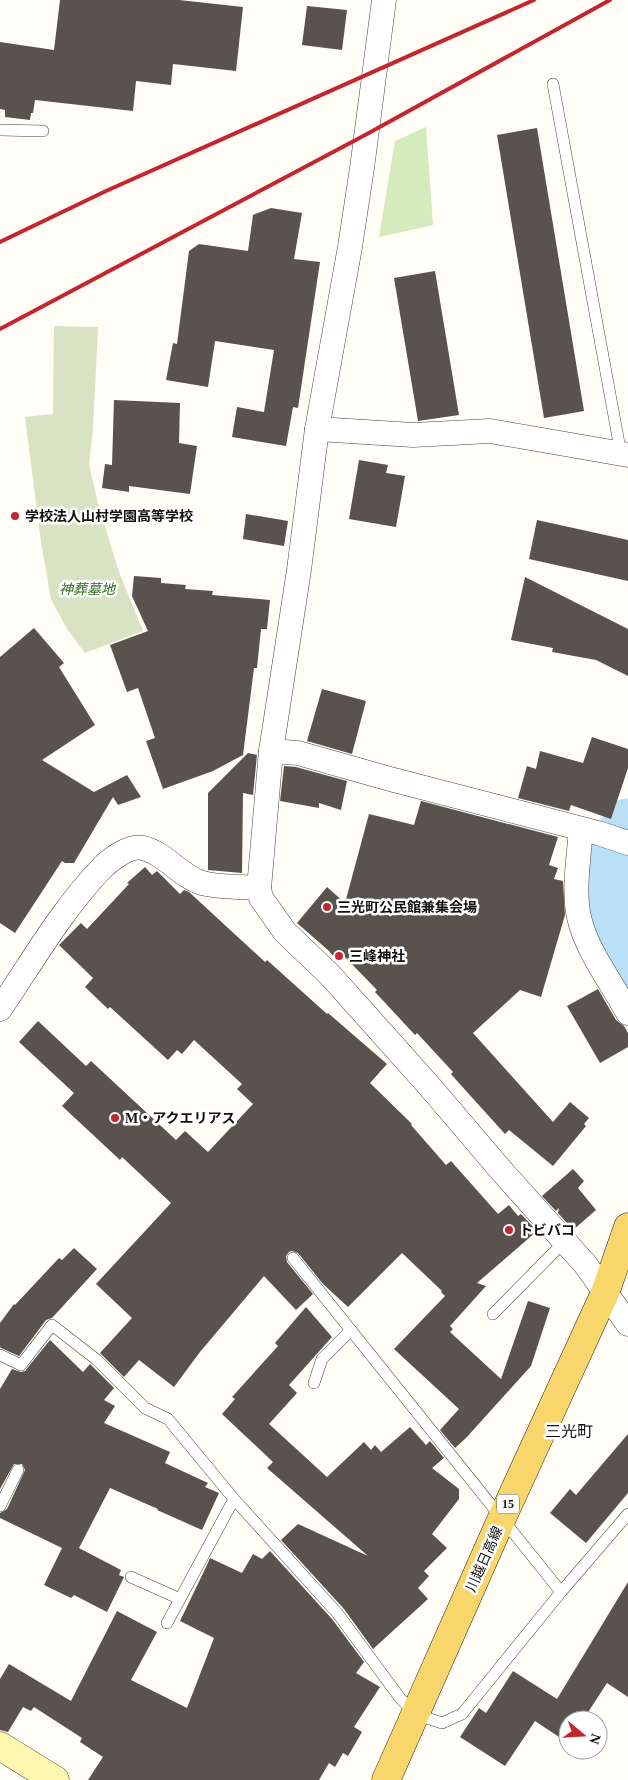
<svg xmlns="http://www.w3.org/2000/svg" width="628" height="1780" font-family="'Times New Roman','Noto Sans JP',serif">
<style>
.green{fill:#d5ebbd}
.cemetery{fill:#d9e3c4}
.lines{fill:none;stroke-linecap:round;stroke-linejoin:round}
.river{stroke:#b9e0f7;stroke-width:55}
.building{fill:#5a524d}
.lane-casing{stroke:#444;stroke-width:12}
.street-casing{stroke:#444;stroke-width:25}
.secondary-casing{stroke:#333;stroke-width:29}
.primary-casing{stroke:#222;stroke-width:29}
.lane{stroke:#fff;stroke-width:11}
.street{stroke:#fff;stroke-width:24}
.secondary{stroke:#fff6b0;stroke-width:28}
.primary{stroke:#f9d66b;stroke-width:28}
.rail{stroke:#c4262e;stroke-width:4}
.poi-dot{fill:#c4262e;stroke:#fff;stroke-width:2}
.labels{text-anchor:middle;stroke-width:5;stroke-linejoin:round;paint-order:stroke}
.shield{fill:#fff;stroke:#585858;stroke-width:1}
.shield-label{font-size:12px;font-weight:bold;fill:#111}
.poi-label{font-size:14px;font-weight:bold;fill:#111;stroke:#fff;text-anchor:start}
.park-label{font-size:14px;font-style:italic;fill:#2f6b1f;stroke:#fff}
.street-label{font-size:14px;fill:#111;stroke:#fff}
.quarter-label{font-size:16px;fill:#111;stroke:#fff}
</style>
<rect width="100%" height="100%" fill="#fffdf5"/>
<polygon class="green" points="426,127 433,225 379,237 395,141"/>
<polygon class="cemetery" points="54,326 98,327 93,430 89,465 99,507 119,572 143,631 85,653 67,629 51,599 41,542 25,417 53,414"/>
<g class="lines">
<polyline class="river" points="628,826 612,872 606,898 610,934 628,970"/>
</g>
<g class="building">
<polygon points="60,0 179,0 243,7 236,71 173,64 171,85 136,81 133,111 35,100 33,113 31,113 30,120 5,117 5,110 0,109 0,42 54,50"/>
<polygon points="307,6 347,10 342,50 302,45"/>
<polygon points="537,128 584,411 544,418 497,135"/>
<polygon points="271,208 302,213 294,259 320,262 298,408 293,407 286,446 232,437 237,407 264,412 274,350 215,341 208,387 166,380 173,343 177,344 189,251 199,244 248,251 253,215"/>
<polygon points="435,271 459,415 418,421 394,278"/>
<polygon points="114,400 180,403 179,443 197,446 190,494 129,486 129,492 102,488 105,464 112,465"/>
<polygon points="359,460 388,465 386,473 405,476 396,527 349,519"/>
<polygon points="246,514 288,521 284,546 243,539"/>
<polygon points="537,520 628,540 628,581 529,559"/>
<polygon points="134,576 161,578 161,583 186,585 185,589 213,591 212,595 270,600 267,629 261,629 257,668 254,668 243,755 213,771 163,789 146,741 155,738 138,688 127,692 110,645 148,631 132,596"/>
<polygon points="525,577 628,629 628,676 596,660 552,652 553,648 511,640"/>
<polygon points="34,628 64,663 59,667 95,725 42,760 94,792 127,775 141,797 118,805 113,797 74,863 65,863 62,861 15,933 0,923 0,657"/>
<polygon points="322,689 366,701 352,754 307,741"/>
<polygon points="592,737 628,749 628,768 611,819 571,805 569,811 518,798 527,766 536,769 540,751 583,763"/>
<polygon points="248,753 257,755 253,795 243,793 242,873 208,870 208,793"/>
<polygon points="284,766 296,767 347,781 341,810 319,803 319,808 280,801"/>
<polygon points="421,801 558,837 549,865 558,868 554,879 563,881 565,915 541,997 520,990 473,1033 553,1122 570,1102 589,1118 584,1124 586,1126 553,1166 509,1130 505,1134 458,1082 451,1074 453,1072 417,1033 415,1035 375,992 377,990 344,956 338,962 329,951 297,923 327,887 345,903 369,814 414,825"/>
<polygon points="145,867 152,875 157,871 180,894 184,890 189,892 265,962 267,960 327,1014 328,1013 387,1064 370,1083 412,1124 411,1125 446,1165 451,1161 498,1214 509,1205 518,1216 521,1214 537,1231 477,1283 486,1286 450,1326 453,1329 450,1332 501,1379 528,1301 550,1308 531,1366 466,1438 455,1448 440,1430 459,1409 394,1349 445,1296 441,1292 442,1291 402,1253 348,1307 323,1284 298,1253 292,1251 289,1252 286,1256 287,1262 313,1294 296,1310 264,1276 200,1352 174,1387 139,1360 124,1377 100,1353 132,1318 96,1284 171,1203 122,1157 120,1160 62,1106 74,1093 19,1042 38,1021 86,1066 91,1061 176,1140 185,1131 208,1152 253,1104 237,1089 242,1084 194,1040 182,1054 177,1050 168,1060 110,1007 108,1009 85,987 93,978 59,945 81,923 87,929 129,884 127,883"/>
<polygon points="598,989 616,1020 624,1026 628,1033 628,1047 600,1063 567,1006"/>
<polygon points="573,1169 584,1181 578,1188 596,1210 573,1230 558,1213 559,1208 556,1211 542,1196"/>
<polygon points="74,1248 97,1269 52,1318 46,1320 19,1356 1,1348 0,1347 0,1323 14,1304 15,1305 59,1258 62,1260"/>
<polygon points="306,1307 332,1337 289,1385 297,1393 269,1424 327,1477 364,1442 371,1450 375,1445 381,1452 410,1427 426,1445 430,1441 444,1458 432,1468 459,1489 459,1499 432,1534 447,1548 424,1571 429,1576 418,1588 428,1599 373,1649 344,1609 281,1540 298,1524 368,1556 267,1468 273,1462 222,1414 235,1399 232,1397 278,1346 275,1343"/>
<polygon points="50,1340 83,1372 90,1364 114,1388 104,1400 115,1406 104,1423 170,1452 165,1463 208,1483 205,1487 219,1493 202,1530 157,1510 158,1509 110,1488 79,1548 121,1570 119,1575 124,1577 107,1612 74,1595 71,1598 44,1585 62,1548 0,1518 0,1513 7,1509 25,1470 22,1464 14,1464 0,1489 0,1389 12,1369 21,1372 25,1371"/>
<polygon points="628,1434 628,1493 586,1543 550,1513 570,1489 576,1495"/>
<polygon points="270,1551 332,1619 364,1662 356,1673 380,1687 354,1727 362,1732 348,1756 343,1753 335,1767 329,1763 319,1780 88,1780 103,1757 80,1742 82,1738 34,1707 31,1711 23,1707 8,1732 0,1730 0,1679 9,1664 71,1701 117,1611 157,1632 131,1680 187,1708 214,1638 180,1621 207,1565 210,1558 242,1573 253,1554 262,1559"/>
<polygon points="628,1582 628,1697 607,1683 583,1720 568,1720 568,1743 535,1721 505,1766 460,1737 479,1708 486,1713 513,1671 557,1699"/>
</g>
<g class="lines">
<defs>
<g id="lane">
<polyline points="553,84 621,454"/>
<polyline points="0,130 43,131"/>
<polyline points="293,1258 561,1592"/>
<polyline points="493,1314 564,1242"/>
<polyline points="0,1355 21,1365 52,1325 97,1360 145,1408 168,1419 234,1499 338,1614 400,1698 415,1714 442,1723 462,1714 561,1592 628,1514"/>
<polyline points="314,1383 322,1359 351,1330"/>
<polyline points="0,1506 18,1470"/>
<polyline points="131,1577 180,1599"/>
<polyline points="167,1623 234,1499"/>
</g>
<g id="street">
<polyline points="384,0 362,168 350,247 317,429 299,570 271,751 259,888 261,898 285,932 330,975 431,1088 500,1169 585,1264 628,1324"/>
<polyline points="317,429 413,435 490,431 628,455"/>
<polyline points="271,751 298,753 390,779 598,833 628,843"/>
<path d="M581 829C579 856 573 890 579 917 586 950 612 983 628 1013"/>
<path d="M0 1009C32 962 61 911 100 870 109 860 129 845 143 848 165 853 180 876 202 883 215 887 244 887 259 888"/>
</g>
<polyline id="secondary" points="0,1746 55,1780"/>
<polyline id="primary" points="386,1780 502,1518 605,1293 628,1227"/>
</defs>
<use href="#lane" class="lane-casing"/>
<use href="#street" class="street-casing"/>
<use href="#secondary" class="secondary-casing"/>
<use href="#primary" class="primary-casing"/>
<use href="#lane" class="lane"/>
<use href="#street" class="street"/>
<use href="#secondary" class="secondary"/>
<use href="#primary" class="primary"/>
<g class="rail">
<polyline points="0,242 106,191 534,0"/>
<polyline points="0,329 367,134 610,0"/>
</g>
</g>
<g class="poi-dot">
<circle cx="15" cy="516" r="5"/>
<circle cx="327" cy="907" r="5"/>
<circle cx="339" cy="956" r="5"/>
<circle cx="115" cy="1118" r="5"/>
<circle cx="509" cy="1230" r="5"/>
</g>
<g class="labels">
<rect class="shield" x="497" y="1494.5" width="22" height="19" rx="4"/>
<g class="shield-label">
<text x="508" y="1508">15</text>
</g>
<g class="poi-label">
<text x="25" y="521">学校法人山村学園高等学校</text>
<text x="337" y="912">三光町公民館兼集会場</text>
<text x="349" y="961">三峰神社</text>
<text x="125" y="1123">M・アクエリアス</text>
<text x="519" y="1235">トビバコ</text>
</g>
<g class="park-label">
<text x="87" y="594">神葬墓地</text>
</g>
<g class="street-label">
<text transform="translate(484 1559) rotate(-66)" y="5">川越日高線</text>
</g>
<g class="quarter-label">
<text x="569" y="1437">三光町</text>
</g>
</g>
<g transform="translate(583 1735) rotate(108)"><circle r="24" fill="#ffffff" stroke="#a0a0a0"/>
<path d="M0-4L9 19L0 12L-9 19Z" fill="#c4262e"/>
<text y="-8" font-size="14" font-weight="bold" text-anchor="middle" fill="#111111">N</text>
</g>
</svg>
